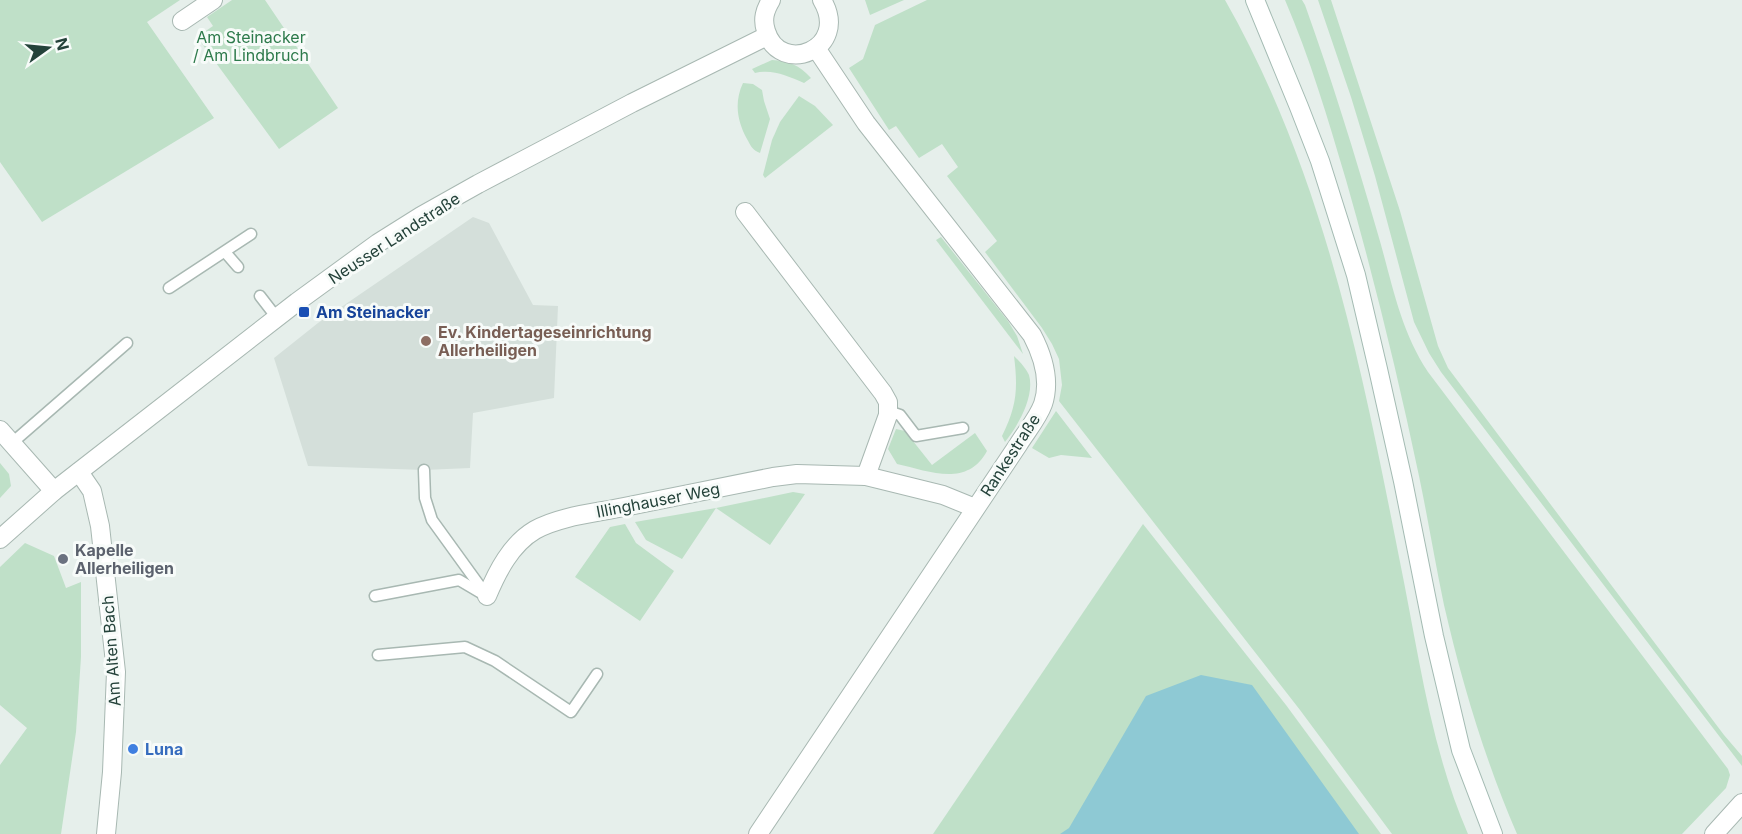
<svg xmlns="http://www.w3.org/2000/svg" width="1742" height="834" font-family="Inter,sans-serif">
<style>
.built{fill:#d4dfda}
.green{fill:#bfe0c8}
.water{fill:#8ec9d4}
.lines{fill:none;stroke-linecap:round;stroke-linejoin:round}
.lane-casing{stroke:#a8b8b2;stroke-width:13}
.street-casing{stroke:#a8b8b2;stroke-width:20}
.secondary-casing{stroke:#a4bbb3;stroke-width:20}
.lane{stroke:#fff;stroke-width:10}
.street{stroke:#fff;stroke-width:18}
.secondary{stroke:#fff;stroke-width:18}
.transit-dot{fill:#1a4fb4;stroke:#f7fbf9;stroke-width:2}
.education-dot{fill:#8d6e63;stroke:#f7fbf9;stroke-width:2}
.worship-dot{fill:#6b7280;stroke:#f7fbf9;stroke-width:2}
.shop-dot{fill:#3f7fe0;stroke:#f7fbf9;stroke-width:2}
.labels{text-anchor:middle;stroke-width:6;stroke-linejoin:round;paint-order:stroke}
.park-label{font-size:16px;fill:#2d7a4b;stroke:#f7fbf9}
.street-label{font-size:16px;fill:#24423a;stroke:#f7fbf9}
.transit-label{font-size:16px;font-weight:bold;fill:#164399;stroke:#f7fbf9;text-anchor:start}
.education-label{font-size:16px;font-weight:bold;fill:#785e54;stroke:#f7fbf9;text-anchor:start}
.worship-label{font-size:16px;font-weight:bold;fill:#5b616d;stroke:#f7fbf9;text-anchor:start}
.shop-label{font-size:16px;font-weight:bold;fill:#366cbe;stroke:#f7fbf9;text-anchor:start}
</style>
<rect width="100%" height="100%" fill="#e6efeb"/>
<polygon class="built" points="473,217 489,223 533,305 558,306 554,398 473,413 470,468 424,470 308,466 274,358 318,323"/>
<g class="green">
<polygon points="0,0 180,0 147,22 214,118 42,222 0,162"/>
<polygon points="232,0 265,0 338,108 279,149 197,37 213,26 207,17"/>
<polygon points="865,0 904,0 870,15"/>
<path d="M927 0H1225C1323 172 1361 364 1399 557 1418 649 1430 747 1468 834H1392L1300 710 1059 401 1062 385 1059 359 1052 344 1042 328 985 252 997 241 947 176 958 167 942 144 919 158 896 126 889 130 849 68 863 59 875 25Z"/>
<path d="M1285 0H1302L1305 5C1332 80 1355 155 1377 231 1392 281 1399 328 1428 372L1728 769 1730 775 1726 788 1682 834H1517C1485 760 1462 683 1444 605 1435 562 1428 519 1419 476 1398 376 1374 278 1346 180 1328 119 1310 58 1285 0Z"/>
<polygon points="1318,0 1331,0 1400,211 1438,346 1448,368 1724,735 1742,756 1742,766 1441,372 1429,353 1414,322 1375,176 1351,97"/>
<path d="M772 60C789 61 799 65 811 78L804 83C787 76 773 69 755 73L752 69Z"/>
<path d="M743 83 753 84 762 90 764 101 770 119 760 153C752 150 751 146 747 139 737 121 734 102 743 83Z"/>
<polygon points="799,96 815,106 833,125 765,178 763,175 772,140 780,122"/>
<polygon points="941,237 1008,321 1017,336 1023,354 936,240"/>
<path d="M1014 356C1019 361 1026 368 1029 375 1035 396 1018 426 1005 442L1002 436C1017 406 1018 388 1014 356Z"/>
<polygon points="1056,411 1092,458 1061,455 1049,458 1032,448"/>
<path d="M896 429 905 431 932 465 975 433 987 451C967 488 929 471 897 464L888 449Z"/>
<polygon points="0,463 9,474 11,486 0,498"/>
<polygon points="793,492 805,494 770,545 716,508 682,559 646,540 635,522 716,508"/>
<polygon points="625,524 636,543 674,571 640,621 575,577 610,527"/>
<polygon points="1143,524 1286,705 1381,834 933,834"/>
<polygon points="25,543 54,556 66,588 81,582 81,657 76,732 61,834 0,834 0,765 27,728 0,705 0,567"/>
</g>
<polygon class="water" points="1201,675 1252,685 1359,834 1060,834 1069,828 1146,696"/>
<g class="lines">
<defs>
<g id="lane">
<polyline points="225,252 238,267"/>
<polyline points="169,288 251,234"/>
<polyline points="260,296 277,318"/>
<polyline points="888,411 900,415 916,436 963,428"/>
<polyline points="12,443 127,343"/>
<polyline points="424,470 425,498 432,520 487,596"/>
<polyline points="375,596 459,580 481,593"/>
<polyline points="378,655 465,647 495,661 571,712 597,674"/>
</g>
<g id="street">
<path d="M771 0C765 10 762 19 766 31 780 77 851 49 822 0"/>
<polyline points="182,21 213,0"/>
<polyline points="745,212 883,393 888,402 888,415 866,476"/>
<polyline points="0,430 54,491"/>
<polyline points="79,472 92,491 100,526 116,672 112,772 106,834"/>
<polyline points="0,539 54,491 297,302 378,243 421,216 478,184 632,103 767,36"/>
<path d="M487 596C497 572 511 544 535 530 560 516 596 513 624 507 674 497 723 487 773 477L797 474 866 476 943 495 975 508"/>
<path d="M758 834 1018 445C1026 432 1038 418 1043 404 1051 380 1043 356 1032 335L866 123 816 48"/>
<polyline points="1714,834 1742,803"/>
</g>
<polyline id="secondary" points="1255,0 1299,107 1320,161 1356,275 1378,369 1403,481 1434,636 1461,750 1493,834"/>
</defs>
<use href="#lane" class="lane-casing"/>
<use href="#street" class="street-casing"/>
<use href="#secondary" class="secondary-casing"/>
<use href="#lane" class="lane"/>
<use href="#street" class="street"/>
<use href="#secondary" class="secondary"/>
</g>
<rect class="transit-dot" x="298" y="306" width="12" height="12" rx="3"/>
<circle class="education-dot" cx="426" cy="341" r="6"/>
<circle class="worship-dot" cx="63" cy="559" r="6"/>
<circle class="shop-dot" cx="133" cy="749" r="6"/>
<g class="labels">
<g class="park-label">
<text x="251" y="43">Am Steinacker<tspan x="251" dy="18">/ Am Lindbruch</tspan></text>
</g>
<g class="street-label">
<text transform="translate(394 238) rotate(-33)" y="6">Neusser Landstraße</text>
<text transform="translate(1010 455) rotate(-57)" y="6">Rankestraße</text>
<text transform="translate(658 500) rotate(-11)" y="6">Illinghauser Weg</text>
<text transform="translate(111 651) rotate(-94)" y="6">Am Alten Bach</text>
</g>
<g class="transit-label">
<text x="316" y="318">Am Steinacker</text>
</g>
<g class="education-label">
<text x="438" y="338">Ev. Kindertageseinrichtung<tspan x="438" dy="18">Allerheiligen</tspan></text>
</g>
<g class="worship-label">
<text x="75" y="556">Kapelle<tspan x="75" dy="18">Allerheiligen</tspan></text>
</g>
<g class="shop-label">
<text x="145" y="755">Luna</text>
</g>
</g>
<g transform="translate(48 48) rotate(75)" stroke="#f7fbf9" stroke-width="4.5" paint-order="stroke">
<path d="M0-4.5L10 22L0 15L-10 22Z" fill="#24423a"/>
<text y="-9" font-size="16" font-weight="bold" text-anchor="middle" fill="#24423a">N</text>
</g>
</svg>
